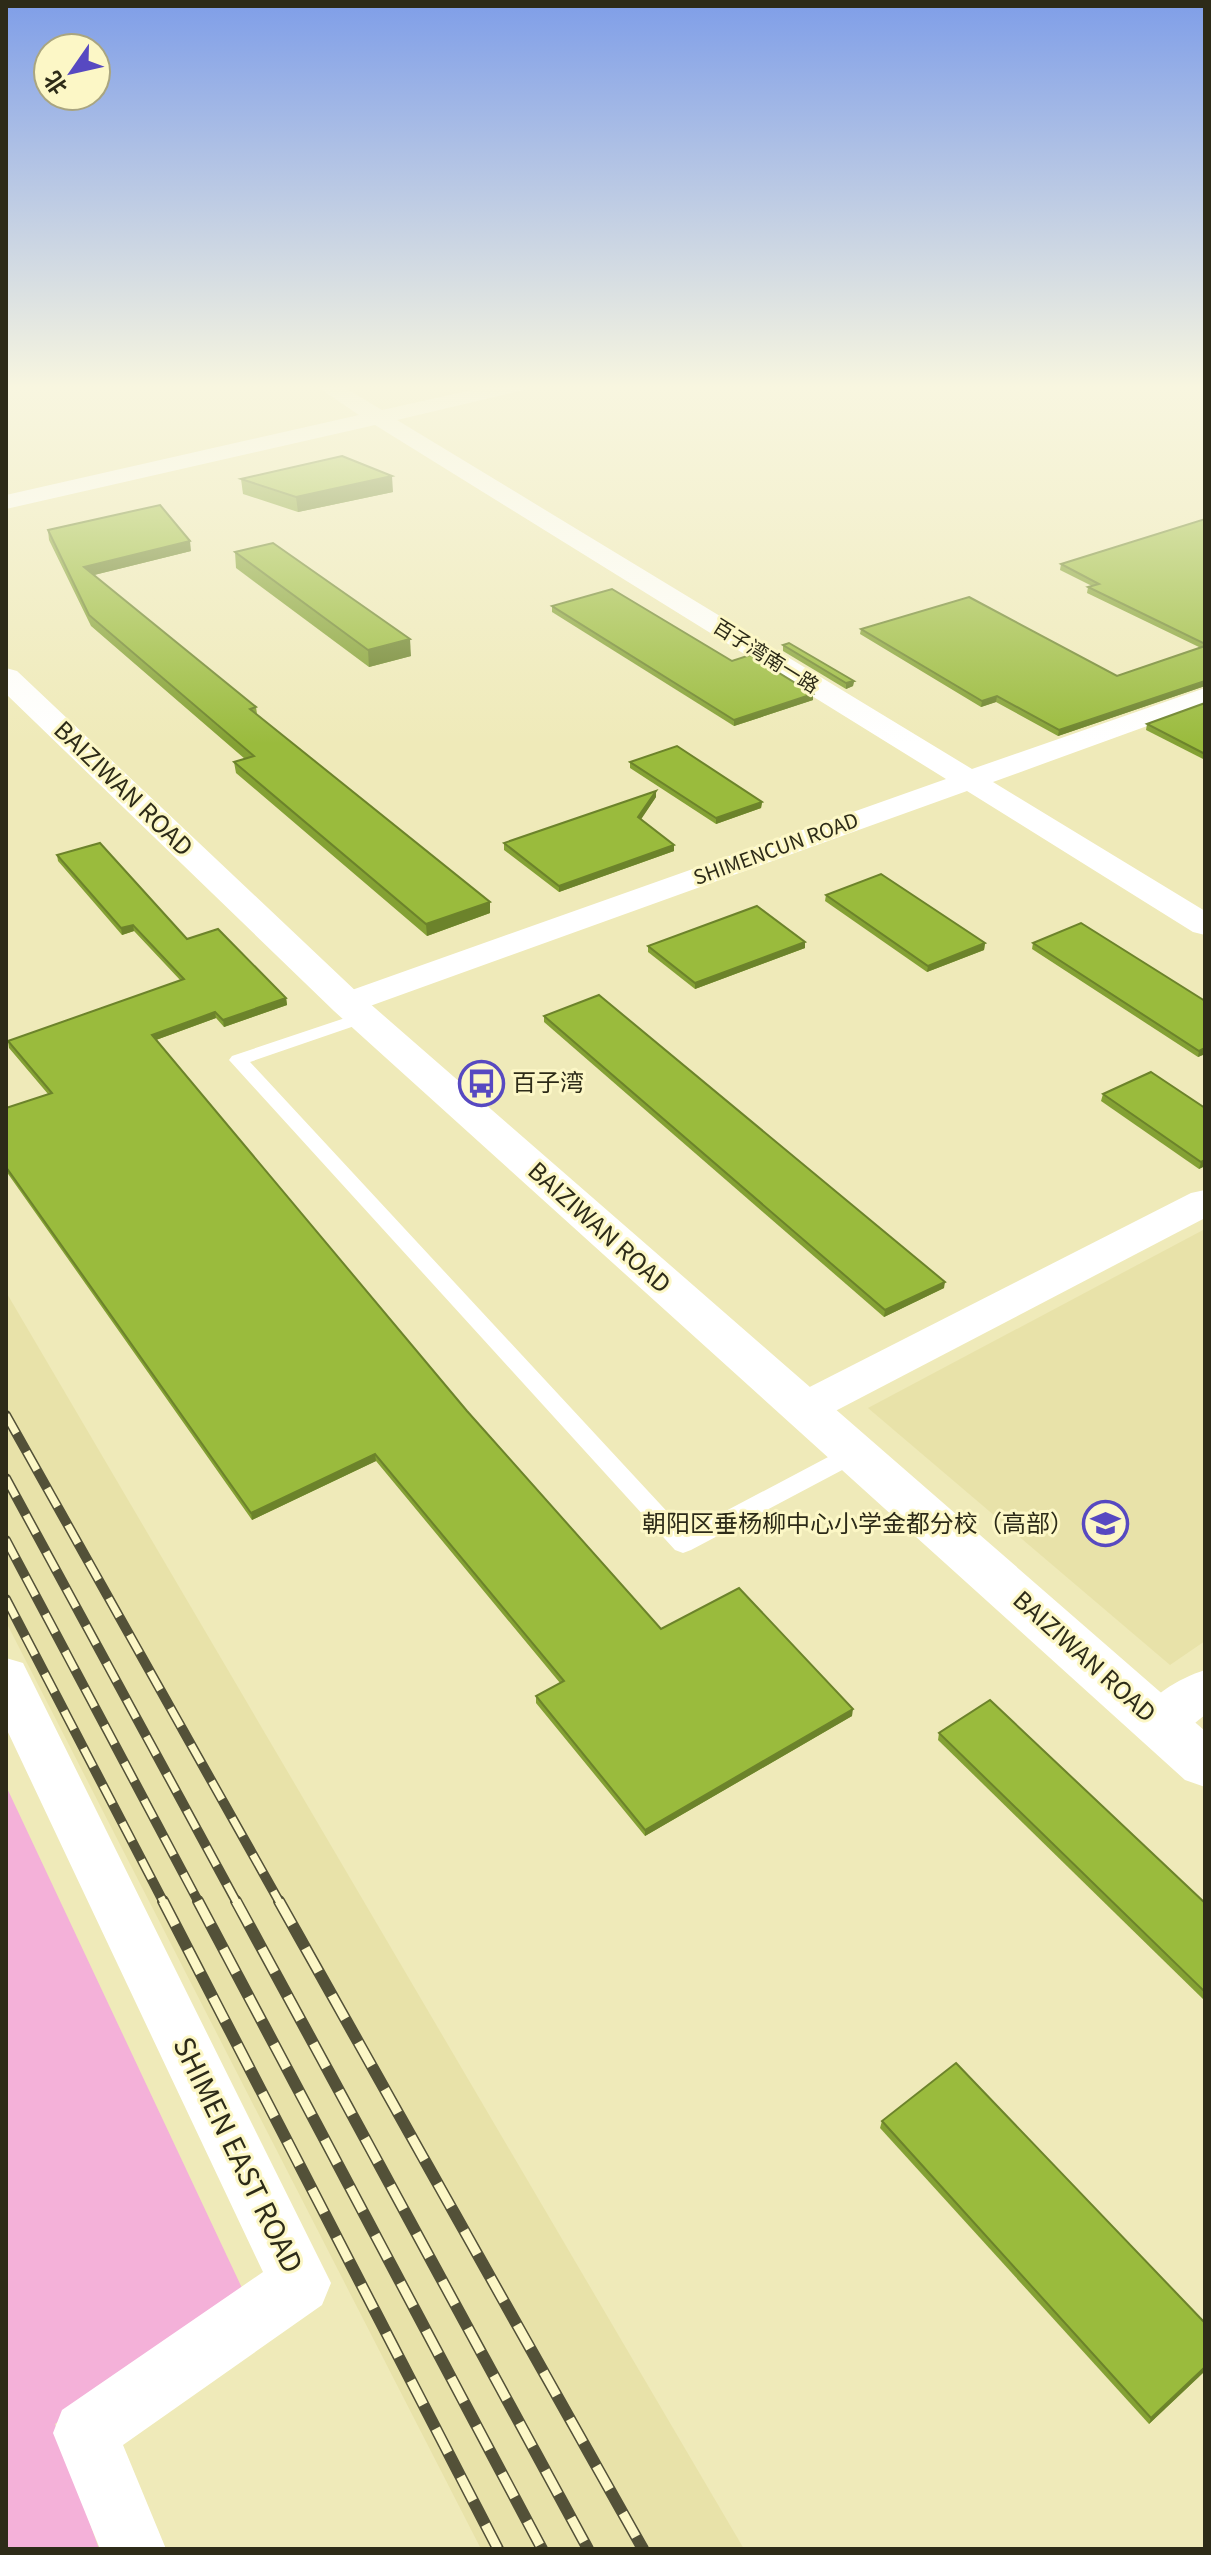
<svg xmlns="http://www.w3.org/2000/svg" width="1211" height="2555" font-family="Georgia,'Noto Sans SC',serif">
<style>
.built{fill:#e8e2a9}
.green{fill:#f4b1d9}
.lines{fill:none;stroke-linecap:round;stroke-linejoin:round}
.service{fill:#fff;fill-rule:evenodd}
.minor{fill:#fff;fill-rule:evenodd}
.tertiary{fill:#fff;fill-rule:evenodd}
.rail-far1-casing{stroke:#535138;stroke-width:10}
.rail-casing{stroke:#535138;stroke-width:12}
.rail-far1{stroke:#fcf7c6;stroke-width:7;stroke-dasharray:21;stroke-linecap:butt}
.rail{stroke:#fcf7c6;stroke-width:9;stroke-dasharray:27;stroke-linecap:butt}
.wall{fill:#84a134}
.shaded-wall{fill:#6c832b}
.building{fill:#9abb3d;stroke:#6c832b;stroke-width:2}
.labels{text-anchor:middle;stroke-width:6;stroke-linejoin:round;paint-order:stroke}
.far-street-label{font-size:20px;fill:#2d2b18;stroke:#fcf7c6}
.street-label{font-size:24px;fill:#2d2b18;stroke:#fcf7c6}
.poi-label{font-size:24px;fill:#2d2b18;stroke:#fcf7c6;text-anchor:start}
.near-street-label{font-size:28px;fill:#2d2b18;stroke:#fcf7c6}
</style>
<rect width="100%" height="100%" fill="#efeab9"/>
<g class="built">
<polygon points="1205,1229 1205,1641 1170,1665 868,1408"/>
<polygon points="6,1292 744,2549 481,2549 6,1622"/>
</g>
<polygon class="green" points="6,1786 242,2288 55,2424 99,2549 6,2549"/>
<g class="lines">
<polygon class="service" points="363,1012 369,1013 372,1017 369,1021 250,1062 686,1532 847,1447 863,1447 866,1453 863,1459 691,1550 683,1553 675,1550 229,1060 232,1056"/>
<g class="minor">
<polygon points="316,386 342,386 382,410 490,386 527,386 524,390 397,420 972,769 1205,688 1205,705 993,782 1205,911 1205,935 1193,932 967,791 359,1010 347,1013 335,1010 330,1003 335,996 946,779 375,425 6,509 6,495 359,415"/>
<polygon points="1205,1190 1205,1218 820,1419 805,1423 790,1419 784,1408 790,1397 1191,1193"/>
<polygon points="6,1658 23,1663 30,1677 331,2283 322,2305 123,2445 166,2549 100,2549 53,2433 62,2410 263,2272 6,1728"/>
<path d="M1205 1670V1715C1182 1733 1170 1747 1141 1737L1133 1723C1146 1698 1179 1678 1205 1670Z"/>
</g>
<polygon class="tertiary" points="6,668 17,671 360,995 1205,1731 1205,1787 1185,1780 334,1011 6,694"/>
<defs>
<g id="rail-far1">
<polyline points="6,1415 280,1903"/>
<polyline points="6,1478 237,1903"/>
<polyline points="6,1540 199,1903"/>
<polyline points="6,1599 164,1903"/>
</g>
<g id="rail">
<polyline points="163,1901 498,2549"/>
<polyline points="198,1901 542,2549"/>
<polyline points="236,1901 588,2549"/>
<polyline points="279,1901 643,2549"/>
</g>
</defs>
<use href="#rail-far1" class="rail-far1-casing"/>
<use href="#rail" class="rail-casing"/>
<use href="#rail-far1" class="rail-far1"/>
<use href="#rail" class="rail"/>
</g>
<g class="wall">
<polygon points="241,479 393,492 298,512 243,494"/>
<polygon points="1205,519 1205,686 1058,736 996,702 981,707 860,634 861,629 1117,676 1201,648 1087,593 1088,587 1092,586 1060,570 1061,564"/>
<polygon points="48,530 191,551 94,575 256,707 257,714 490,913 427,936 236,773 234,762 245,759 91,626 49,540"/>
<polygon points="235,552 411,656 369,667 236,568"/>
<polygon points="552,606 732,661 813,700 734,726 552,612"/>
<polygon points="783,645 854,681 853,686 846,689 783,651"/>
<polygon points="1205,703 1205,760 1146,730 1147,724"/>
<polygon points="630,762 762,802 761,808 716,824 630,768"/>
<polygon points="656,797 640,820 674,851 559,892 504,850 504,843"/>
<polygon points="57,855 187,939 286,998 287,1005 224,1027 216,1018 156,1040 467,1411 661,1629 852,1716 645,1836 536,1703 536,1696 560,1683 376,1461 252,1520 6,1171 6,1108 48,1094 9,1048 8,1041 181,981 134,931 122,935 58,861"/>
<polygon points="826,895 985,943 984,950 927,972 825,901"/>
<polygon points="1033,943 1205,1054 1198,1057 1032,949"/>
<polygon points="648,946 805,948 695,989 648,952"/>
<polygon points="544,1016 944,1288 884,1317 544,1022"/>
<polygon points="1151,1072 1205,1166 1199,1169 1101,1101 1103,1094"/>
<polygon points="939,1733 1205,1903 1205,2001 938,1740"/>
<polygon points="882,2121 1205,2323 1205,2371 1149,2424 880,2128"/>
</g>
<g class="shaded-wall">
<polygon points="392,476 393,492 298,512 296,497"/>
<polygon points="190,541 191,551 86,577 84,567"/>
<polygon points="410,639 411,656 369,667 368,650"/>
<polygon points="854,681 853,686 846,689 846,683"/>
<polygon points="1205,681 1205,686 1058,736 1059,730"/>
<polygon points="813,694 813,700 734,726 734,720"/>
<polygon points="997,696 996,702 981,707 982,701"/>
<polygon points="656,791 656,797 638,824 638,817"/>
<polygon points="762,802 761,808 716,824 716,818"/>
<polygon points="674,845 674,851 559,892 559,886"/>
<polygon points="490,902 490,913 427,936 426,924"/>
<polygon points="133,925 134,931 122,935 121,928"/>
<polygon points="805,942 805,948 695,989 695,983"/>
<polygon points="985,943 984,950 927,972 928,966"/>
<polygon points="286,998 287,1005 224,1027 223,1020"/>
<polygon points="215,1012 216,1018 153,1041 152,1035"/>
<polygon points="1205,1048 1205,1054 1198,1057 1199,1051"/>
<polygon points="1205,1160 1205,1166 1199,1169 1201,1162"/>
<polygon points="945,1282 944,1288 884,1317 885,1310"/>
<polygon points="375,1454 376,1461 252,1520 251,1513"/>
<polygon points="853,1709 852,1716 645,1836 645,1830"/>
<polygon points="1205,2367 1205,2371 1149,2424 1151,2418"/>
</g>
<g class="building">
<polygon points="342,456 392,476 296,497 241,479"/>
<polygon points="160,505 190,541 84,567 256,707 250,709 490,902 426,924 234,762 254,756 89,615 48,530"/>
<polygon points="1205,519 1205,644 1088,587 1099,584 1061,564"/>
<polygon points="273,543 410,639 368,650 235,552"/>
<polygon points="612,589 732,661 750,655 813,694 734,720 552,606"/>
<polygon points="969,597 1117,676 1205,646 1205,681 1059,730 997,696 982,701 861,629"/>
<polygon points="789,643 854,681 846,683 783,645"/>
<polygon points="1205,703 1205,754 1147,724"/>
<polygon points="677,746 762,802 716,818 630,762"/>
<polygon points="656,791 638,817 674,845 559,886 504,843"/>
<polygon points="100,843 187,939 218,929 286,998 223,1020 215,1012 152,1035 467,1411 661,1629 739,1588 853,1709 645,1830 536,1696 564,1681 375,1454 251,1513 6,1167 6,1108 52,1093 8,1041 184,979 133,925 121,928 57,855"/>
<polygon points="881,874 985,943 928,966 826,895"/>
<polygon points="757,906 805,942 695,983 648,946"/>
<polygon points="1081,923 1205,1001 1205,1048 1199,1051 1033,943"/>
<polygon points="599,995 945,1282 885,1310 544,1016"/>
<polygon points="1151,1072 1205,1108 1205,1160 1201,1162 1103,1094"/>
<polygon points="990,1700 1205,1903 1205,1992 939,1733"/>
<polygon points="956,2063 1205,2323 1205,2367 1151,2418 882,2121"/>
</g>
<linearGradient id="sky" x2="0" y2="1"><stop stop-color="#7f9ee8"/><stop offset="0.52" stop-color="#f8f6e0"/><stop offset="1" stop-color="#f8f6e0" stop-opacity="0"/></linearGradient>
<rect width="1211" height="744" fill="url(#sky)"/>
<defs>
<symbol id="bus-ring" viewBox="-11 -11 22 22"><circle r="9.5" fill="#fcf7c6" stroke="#5749c1" stroke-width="1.5"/><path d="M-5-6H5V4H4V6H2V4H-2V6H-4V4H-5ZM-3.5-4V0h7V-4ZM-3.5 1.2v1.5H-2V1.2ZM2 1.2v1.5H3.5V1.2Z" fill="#5749c1"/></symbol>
<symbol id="school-ring" viewBox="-11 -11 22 22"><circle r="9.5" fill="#fcf7c6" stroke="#5749c1" stroke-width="1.5"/><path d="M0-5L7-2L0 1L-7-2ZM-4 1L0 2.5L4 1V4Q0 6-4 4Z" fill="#5749c1"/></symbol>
</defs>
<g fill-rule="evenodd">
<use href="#bus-ring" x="456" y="1058" width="51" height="51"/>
<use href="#school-ring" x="1080" y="1498" width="51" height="51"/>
</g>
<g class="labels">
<g class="far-street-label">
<text transform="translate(766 656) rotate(32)" y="7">百子湾南一路</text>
<text transform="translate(776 849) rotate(-20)" y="7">SHIMENCUN ROAD</text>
</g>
<g class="street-label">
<text transform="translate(123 789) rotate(44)" y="8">BAIZIWAN ROAD</text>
<text transform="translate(599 1228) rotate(42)" y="8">BAIZIWAN ROAD</text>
<text transform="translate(1084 1657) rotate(42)" y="8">BAIZIWAN ROAD</text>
</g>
<g class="poi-label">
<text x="512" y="1091">百子湾</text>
<text x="1074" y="1532" text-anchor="end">朝阳区垂杨柳中心小学金都分校（高部）</text>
</g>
<g class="near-street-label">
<text transform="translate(238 2155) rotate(64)" y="10">SHIMEN EAST ROAD</text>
</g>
</g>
<rect width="1211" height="2555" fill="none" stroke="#2d2b18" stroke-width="16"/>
<g transform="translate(72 72) rotate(236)"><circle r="38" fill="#fcf7c6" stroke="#a9a580" stroke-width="2"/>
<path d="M0-6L14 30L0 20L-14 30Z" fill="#5749c1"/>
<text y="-12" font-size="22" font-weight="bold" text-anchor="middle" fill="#2d2b18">北</text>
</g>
</svg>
